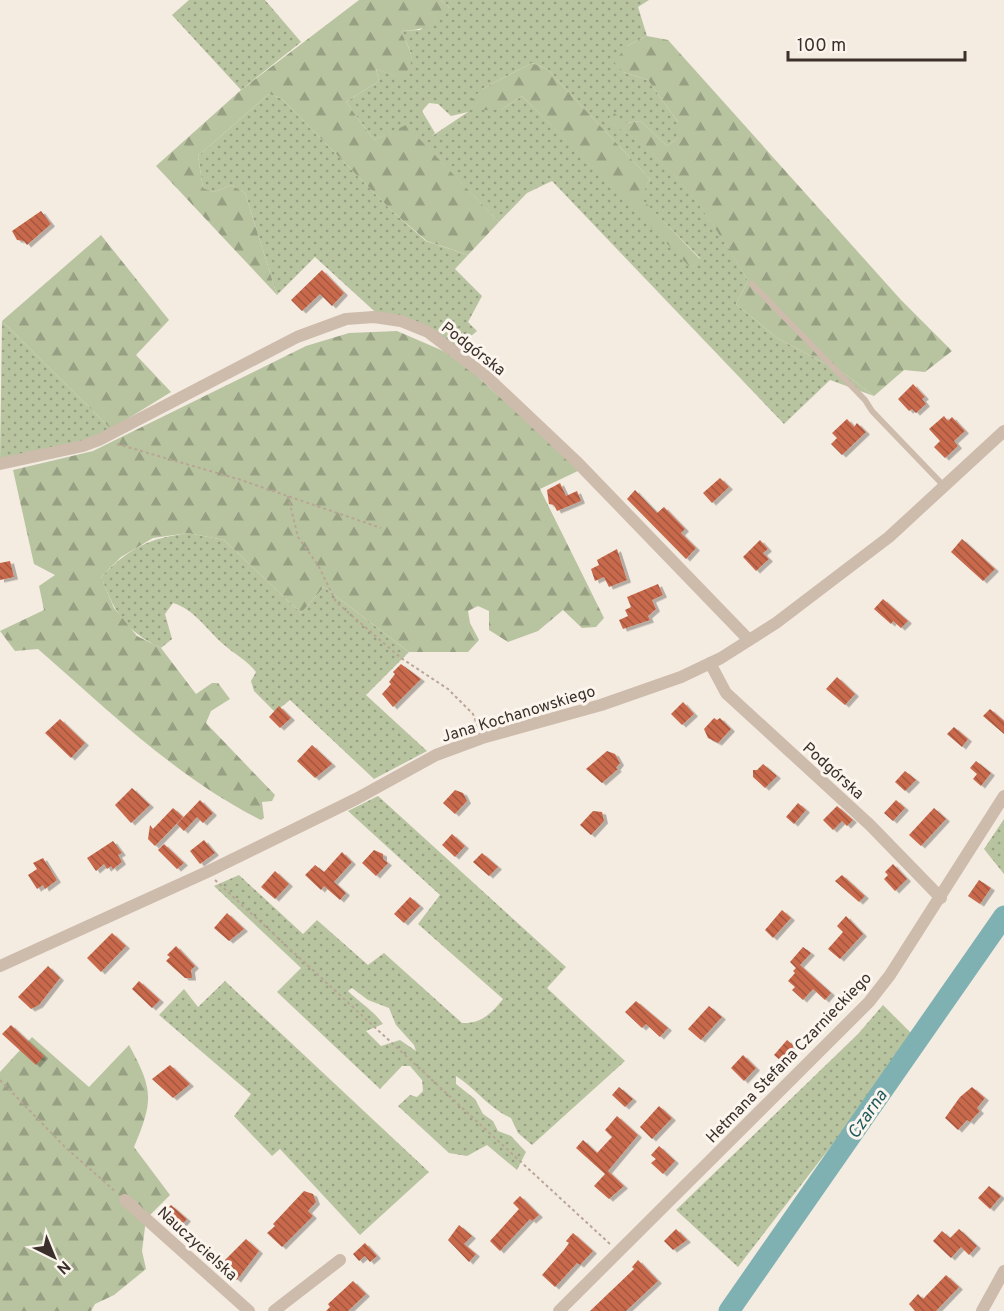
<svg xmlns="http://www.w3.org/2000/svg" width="1004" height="1311" font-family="Overpass,sans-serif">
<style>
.grass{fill:url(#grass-dots);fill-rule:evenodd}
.forest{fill:url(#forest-firs)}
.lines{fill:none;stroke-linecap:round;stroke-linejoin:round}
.river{stroke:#7fb0b2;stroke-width:21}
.building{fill:url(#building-back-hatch);filter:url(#shadow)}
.path{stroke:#b9a596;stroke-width:2;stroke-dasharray:3 3;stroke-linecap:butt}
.service{stroke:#cdbbac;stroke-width:6}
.minor{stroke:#cdbbac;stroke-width:12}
.labels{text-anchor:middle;stroke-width:6;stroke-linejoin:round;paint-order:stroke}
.street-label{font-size:16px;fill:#3b302b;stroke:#fbf5ee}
.water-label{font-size:18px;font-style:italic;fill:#1f5a5e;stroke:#fbf5ee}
</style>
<defs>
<pattern id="grass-dots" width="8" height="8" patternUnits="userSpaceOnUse" patternTransform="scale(1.5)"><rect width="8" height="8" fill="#b8c4a0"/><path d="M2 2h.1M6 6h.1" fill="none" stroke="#97a083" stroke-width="1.8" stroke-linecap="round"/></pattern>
<pattern id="forest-firs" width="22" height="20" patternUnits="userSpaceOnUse" patternTransform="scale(1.5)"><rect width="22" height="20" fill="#b8c4a0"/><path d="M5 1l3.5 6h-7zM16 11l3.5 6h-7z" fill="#97a083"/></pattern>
<pattern id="building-back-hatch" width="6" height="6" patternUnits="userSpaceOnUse" patternTransform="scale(1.5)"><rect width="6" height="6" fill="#c8694b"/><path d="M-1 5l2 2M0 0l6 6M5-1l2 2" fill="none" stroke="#a4573f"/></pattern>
<filter id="shadow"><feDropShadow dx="4" dy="2.5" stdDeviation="0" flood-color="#0004"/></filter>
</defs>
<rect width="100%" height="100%" fill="#f4ebe1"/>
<g class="grass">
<polygon points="189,0 265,0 301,42 241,90 172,15"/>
<path d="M441 0H649L638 7 647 36 627 46 623 72 648 80 678 122V138L667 146 641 121 625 123 608 121C672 158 712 218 748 281L736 304 777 338 845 374 874 396 830 380 784 424 552 181 527 193 499 222 406 126 374 140 346 102 379 81 376 69 400 77C419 59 410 52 401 31L420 30 449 7ZM532 63 547 69 650 179 640 198 700 258 692 267 522 96 501 110 482 89ZM429 103 438 104 451 116 468 112 432 136 435 133 422 111Z"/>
<polygon points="269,94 281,98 393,212 426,241 468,255 455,269 482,296 468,322 477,331 457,348 384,320 315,257 277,295 245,193 231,185 214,192 203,188 198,156"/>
<polygon points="2,321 111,429 91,443 0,463"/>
<path d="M188 533 224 540 301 613 324 587 409 652 366 695 427 751 374 779 290 700 275 712 254 691 251 681 256 672C247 660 234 654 223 644 207 630 194 609 173 603L165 614 172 639 161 648C124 630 116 614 101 577 131 547 147 539 188 533Z"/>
<path d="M378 796 566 967 547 988 625 1061 532 1145 518 1133 511 1118C490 1109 476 1089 456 1076V1084L475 1099 483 1114 493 1121 498 1131 511 1136 526 1152 517 1170 487 1145 467 1156 449 1153 398 1106 410 1095 417 1097 423 1091 422 1080 410 1066H402L380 1089 277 992 301 968 214 886 239 875 303 934 317 920 368 965 384 953 462 1023C481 1024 492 1013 503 999L418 924 440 895 348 811ZM352 988 368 1000 389 1008 396 1025 414 1045 416 1051 400 1040 381 1046 366 1031 383 1024C373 1010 360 1003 348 991Z"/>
<polygon points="1004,819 1004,874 984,849"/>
<polygon points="225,981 429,1172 360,1235 280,1149 272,1156 234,1116 251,1094 159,1015 184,989 198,1007"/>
<polygon points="883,1005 915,1037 738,1267 676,1210 858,1034"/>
</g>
<g class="forest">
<path d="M359 0H441L449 7C436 26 424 30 401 31 410 53 419 59 401 78L376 69 379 81 346 102 374 140 406 125 499 222 468 255 427 241 393 212 281 98 269 94 198 156 203 188 214 192 231 185 245 193 277 295 156 166 241 90Z"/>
<path d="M647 36 668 40 901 300 952 351 925 372 904 370 874 396 845 374 777 338 736 304 748 281C711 218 672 158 607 121L613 112 625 123 641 121 667 146 678 138V122L648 80 623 72 614 62 627 46Z"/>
<polygon points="532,63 547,69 650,179 641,198 700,259 691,268 522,96 501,110 470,110 470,101 482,89"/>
<polygon points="101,235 169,320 136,355 171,392 111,429 2,321"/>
<path d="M397 331 455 356 580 470 540 489 604 618 596 627 582 628 563 610 538 631 508 642 489 630V611L478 606 468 611 470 623 479 640 468 652H409L324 587 301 613 224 540 188 533 153 538 121 557 101 577 114 608 137 636 161 648 196 694 212 683H218L230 699 211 711 206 723 275 795 272 801 262 802 264 818 261 820C177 778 108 710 38 649L15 651 0 631 44 610 39 586 55 575 34 564 13 470 93 451 306 346 349 333Z"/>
<path d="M32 1037 89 1087 129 1045C153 1089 154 1100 134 1147L170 1195 146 1219 142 1251 146 1269 114 1295 95 1304 91 1311H0V1072Z"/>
</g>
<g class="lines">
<polyline class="river" points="729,1311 1004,916"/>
</g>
<g class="building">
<polygon points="41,211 51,224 27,245 24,241 17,240 12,231"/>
<polygon points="322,270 344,293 332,306 320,294 302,311 291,300"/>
<polygon points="913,384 925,397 922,399 926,404 916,413 912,409 909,411 898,399"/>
<polygon points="944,416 948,421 952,417 965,431 954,441 958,446 945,458 934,447 940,441 929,429"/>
<polygon points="847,419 854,427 857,423 866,432 842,455 831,444 837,438 832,433"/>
<polygon points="720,478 729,487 712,503 703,493"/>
<polygon points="560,483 566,496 577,491 581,501 557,511 554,505 549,504 547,490"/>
<polygon points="635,490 657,513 664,507 685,529 681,533 696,548 686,559 627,499"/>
<polygon points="962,539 995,569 983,581 951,552"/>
<polygon points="760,540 768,549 763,553 769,559 756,571 743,557"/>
<polygon points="617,549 627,580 609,587 604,577 595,581 591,569 599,565 597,560"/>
<polygon points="10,561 14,577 0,580 0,563"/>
<polygon points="658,584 663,595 652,600 656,609 648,616 650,620 623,629 619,620 628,616 625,610 631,607 627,597"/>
<polygon points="883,599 908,621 901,628 893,621 891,624 874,609"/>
<polygon points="401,664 421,679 393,707 382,694 391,684 389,682 395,674 393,672"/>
<polygon points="837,677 855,694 845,705 826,689"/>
<polygon points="683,702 694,714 682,725 671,714"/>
<polygon points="279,706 291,718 280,728 269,717"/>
<polygon points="990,709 1004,721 1004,734 983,716"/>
<polygon points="714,718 717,720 720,718 731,729 718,743 708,738 704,729"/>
<polygon points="60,719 85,743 71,758 45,733"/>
<polygon points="954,727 968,739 962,747 947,734"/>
<polygon points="312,745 332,764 315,778 297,761"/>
<polygon points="607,751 615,754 620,763 616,768 618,769 602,783 586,769"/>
<polygon points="976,761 991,773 981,786 973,779 977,774 970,768"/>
<polygon points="763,764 777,776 765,788 753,777 753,770 757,770"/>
<polygon points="905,771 916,780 905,791 895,782"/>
<polygon points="132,788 150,805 131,823 115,805"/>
<polygon points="455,790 463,793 467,801 455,814 443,803"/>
<polygon points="200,800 213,813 203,823 197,817 184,831 177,824"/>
<polygon points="896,800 905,808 893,821 884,813"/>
<polygon points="798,803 806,810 794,824 786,817"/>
<polygon points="837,806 853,820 847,826 842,821 833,830 823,820"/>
<polygon points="173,808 183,817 155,846 148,839 150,825 153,829"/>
<polygon points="934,808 946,819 921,846 909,835"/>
<polygon points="593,811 602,812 604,821 591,835 580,825"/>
<polygon points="452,834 465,846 455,857 442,845"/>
<polygon points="204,840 215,853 200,864 190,851"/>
<polygon points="113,841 122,853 118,855 122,862 113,869 111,866 107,869 104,864 96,871 87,858"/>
<polygon points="164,844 184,863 177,869 158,850"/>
<polygon points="374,850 383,854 383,859 388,863 376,876 362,863"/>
<polygon points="342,852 352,862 334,882 346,893 340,900 324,886 321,890 305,875 315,865 324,872"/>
<polygon points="482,853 498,867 489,876 473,862"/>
<polygon points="43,858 57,880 45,889 43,885 37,889 28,875 37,869 33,863"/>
<polygon points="893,864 907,879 895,891 884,879 888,875 885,872"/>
<polygon points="275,871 289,884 275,899 261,887"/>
<polygon points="842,875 865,896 859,902 835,881"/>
<polygon points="979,880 991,888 980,904 968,896"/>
<polygon points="410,897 420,906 404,923 394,914"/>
<polygon points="782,910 791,918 773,938 765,930"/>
<polygon points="227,913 244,929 229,941 214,928"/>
<polygon points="846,916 863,934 840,959 828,949 843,932 837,926"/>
<polygon points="112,933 126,946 101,972 87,958"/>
<polygon points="176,946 195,966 191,970 192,978 185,978 166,961 170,957 167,955"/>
<polygon points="803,947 811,953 800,965 831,993 825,1000 813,989 803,1000 792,990 795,987 788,981 795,973 793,971 796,968 790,962"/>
<polygon points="48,966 60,978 39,1005 31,1009 18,997"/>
<polygon points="139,981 160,1000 152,1008 132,989"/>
<polygon points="636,1001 668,1028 660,1037 646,1024 642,1028 625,1012"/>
<polygon points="709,1006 722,1017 701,1040 688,1029"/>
<polygon points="11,1025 44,1056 36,1065 2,1034"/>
<polygon points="787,1040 794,1046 781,1061 774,1055"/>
<polygon points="743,1055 756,1068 744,1081 731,1068"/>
<polygon points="170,1065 190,1084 173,1098 152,1079"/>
<polygon points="619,1087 633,1099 625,1107 612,1095"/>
<polygon points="972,1087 985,1098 977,1108 980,1111 975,1116 970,1122 967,1120 958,1130 945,1118 960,1097"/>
<polygon points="659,1106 672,1118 652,1139 640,1127"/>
<polygon points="617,1116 638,1135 608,1171 624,1186 609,1199 594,1186 605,1174 576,1148 583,1140 597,1153 612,1137 605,1130"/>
<polygon points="659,1146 675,1161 663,1174 651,1163 656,1159 651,1155"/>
<polygon points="989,1186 1001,1196 990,1209 978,1198"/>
<polygon points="304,1191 313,1194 316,1202 308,1211 313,1216 282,1247 267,1233 275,1226 273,1224"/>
<polygon points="520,1196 539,1215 532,1221 530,1219 500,1251 490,1241 519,1209 513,1203"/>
<polygon points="171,1205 187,1219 175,1232 159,1218"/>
<polygon points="459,1225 472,1236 464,1244 476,1254 469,1262 448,1240"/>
<polygon points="676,1229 687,1240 673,1250 664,1241"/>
<polygon points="959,1229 977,1246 969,1255 961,1247 951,1258 933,1241 942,1231 950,1238"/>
<polygon points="573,1233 593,1251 580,1265 577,1263 555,1287 542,1275 564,1250 569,1243 566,1241"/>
<polygon points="246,1239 259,1251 237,1280 220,1265"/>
<polygon points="365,1243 377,1256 370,1262 365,1256 359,1261 353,1254"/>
<polygon points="638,1260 658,1281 626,1311 590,1311 634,1269 632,1267"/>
<polygon points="946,1275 959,1287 936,1311 915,1311 909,1304 918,1294 923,1299"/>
<polygon points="353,1281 366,1294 348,1311 326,1311 330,1307 328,1304"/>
</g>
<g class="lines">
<g class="path">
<polyline points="117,444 238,479 381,528"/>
<polyline points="288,496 298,537 318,565 336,602 401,658 448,689 473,714 478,727"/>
<polyline points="215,880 610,1244"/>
<polyline points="0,1080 66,1148 116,1192"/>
</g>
<polyline class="service" points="752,284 865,400 872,411 944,486"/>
<g class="minor">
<polyline points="0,464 83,446 99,440 297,337 346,319 374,317 401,321 428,332 486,376 576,461 749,640"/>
<polyline points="710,663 726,693 870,825 941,898"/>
<polyline points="0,966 207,872 356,799 436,755 482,738 601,705 681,677 721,658 776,623 889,537 1004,431"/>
<polyline points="125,1200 249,1311"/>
<polyline points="274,1311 340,1260"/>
<polyline points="559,1311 869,1002 890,975 1004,796"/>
<polyline points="982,1311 1004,1271"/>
</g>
</g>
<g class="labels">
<g class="street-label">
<text transform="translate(474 348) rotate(38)" y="6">Podgórska</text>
<text transform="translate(518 713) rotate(-17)" y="6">Jana Kochanowskiego</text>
<text transform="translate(834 770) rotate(42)" y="6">Podgórska</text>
<text transform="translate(788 1057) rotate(-46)" y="6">Hetmana Stefana Czarnieckiego</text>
<text transform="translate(198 1243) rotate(42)" y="6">Nauczycielska</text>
</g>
<g class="water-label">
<text transform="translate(867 1114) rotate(-55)" y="6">Czarna</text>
</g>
</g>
<g transform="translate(54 1257) rotate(137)" stroke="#fbf5ee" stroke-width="4.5" paint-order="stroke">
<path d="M0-4.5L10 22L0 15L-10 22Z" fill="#3b302b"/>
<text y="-9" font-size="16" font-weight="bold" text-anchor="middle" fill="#3b302b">N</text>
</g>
<path d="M788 51v9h177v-9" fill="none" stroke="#3b302b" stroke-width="3"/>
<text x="797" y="51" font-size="18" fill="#3b302b" stroke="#fbf5ee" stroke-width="4.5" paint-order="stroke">100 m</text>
</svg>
